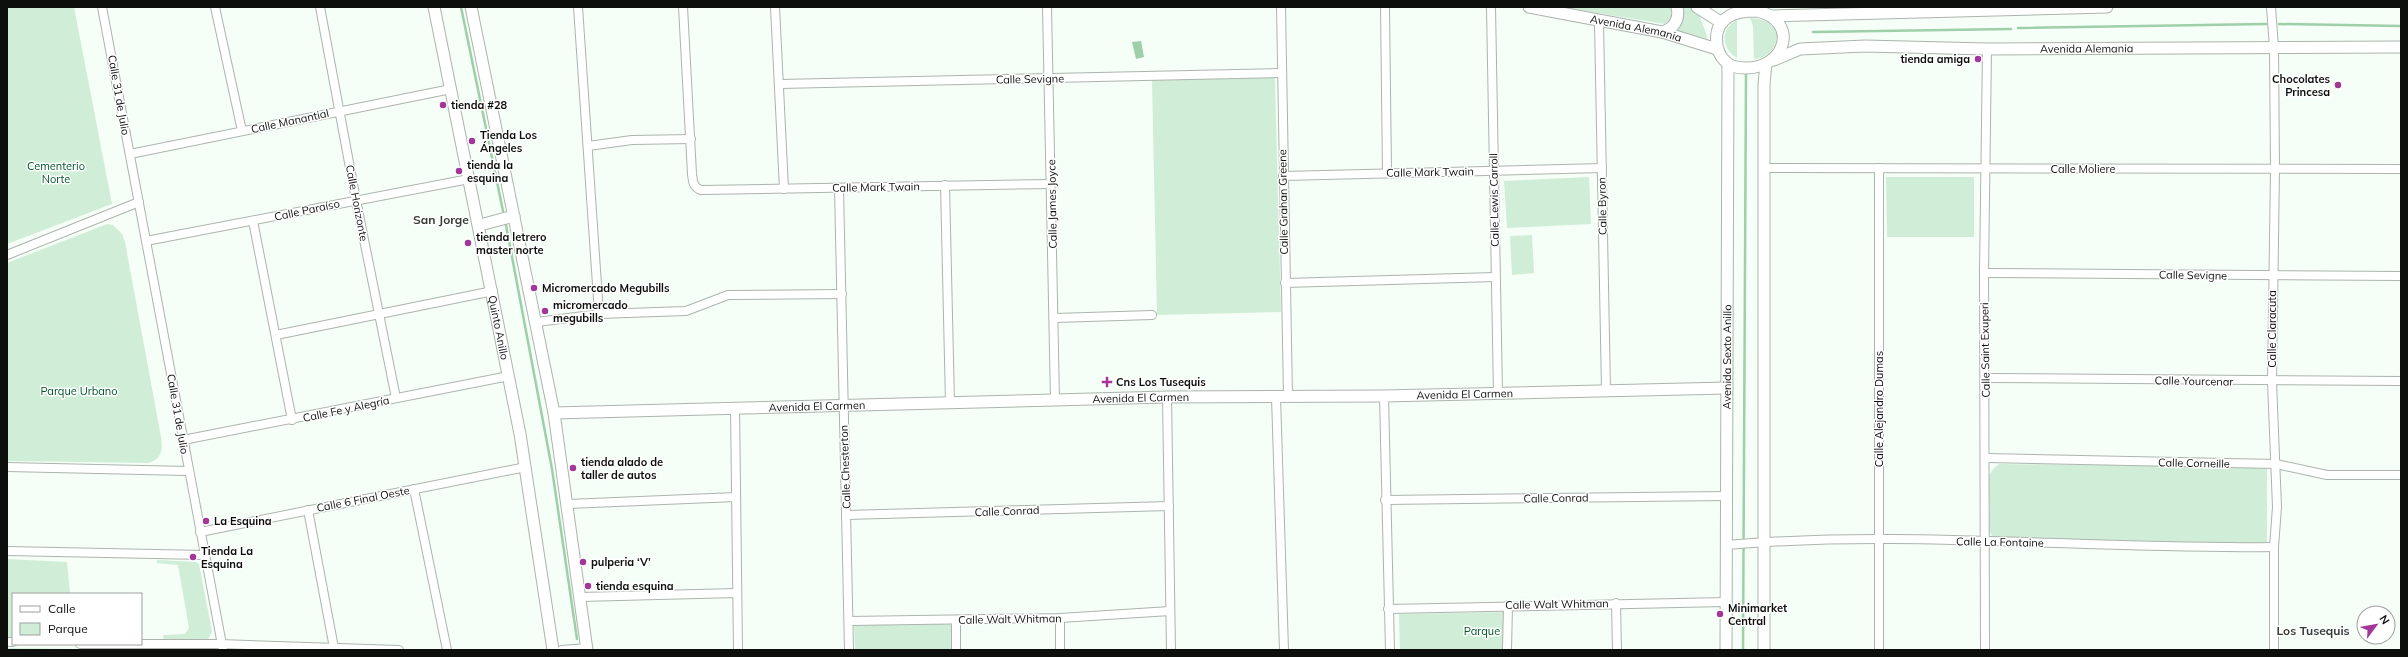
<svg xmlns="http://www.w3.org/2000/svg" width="2408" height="657" font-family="Mulish,sans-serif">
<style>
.green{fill:#d0eed7}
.water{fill:#9ecfa9}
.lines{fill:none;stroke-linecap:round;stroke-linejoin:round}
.stream{stroke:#9ecfa9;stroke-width:2.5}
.street-casing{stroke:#acb4ad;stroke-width:10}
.secondary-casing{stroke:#acb4ad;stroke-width:13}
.street{stroke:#fff;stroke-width:8}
.secondary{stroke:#fff;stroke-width:11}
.poi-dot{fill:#a23798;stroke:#fff;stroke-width:1.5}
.labels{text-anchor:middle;stroke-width:3;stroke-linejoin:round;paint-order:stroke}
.street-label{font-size:11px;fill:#0d0f0d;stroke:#fff}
.poi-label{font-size:11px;font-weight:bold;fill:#0d0f0d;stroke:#fff;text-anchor:start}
.park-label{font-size:11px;fill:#015427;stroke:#fff}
.neighbourhood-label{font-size:12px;font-weight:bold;fill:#353c36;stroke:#fff}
</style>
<rect width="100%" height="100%" fill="#f5fef7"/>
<g class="green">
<polygon points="7,7 74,7 112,204 7,244"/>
<polygon points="1561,7 1672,7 1672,19 1665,24"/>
<polygon points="1684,7 1692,7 1699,14 1708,39 1676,31 1683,21"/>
<path d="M1750 18C1764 19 1774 22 1777 37 1775 50 1767 58 1754 59L1753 26Z"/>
<path d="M1737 20V58C1721 49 1720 28 1737 20Z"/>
<polygon points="1275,77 1281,312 1157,315 1152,80"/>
<polygon points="1589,177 1591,224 1507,228 1504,181"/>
<polygon points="1886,177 1974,177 1974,237 1887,237"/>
<path d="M107 224 113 225 122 234 125 242 161 437C163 450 162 458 149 463L7 461V263Z"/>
<polygon points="1532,235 1534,273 1512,275 1510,236"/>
<polygon points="1999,464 2267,467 2267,547 1994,540 1989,530 1989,475 1994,468"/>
<polygon points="7,559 67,562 70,594 13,594 13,638 7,638"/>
<polygon points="157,560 196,562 199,564 212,631 209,638 204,640 164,641 163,635 185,634 189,628 178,565 157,563"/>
<polygon points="1507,612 1506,650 1400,650 1399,614"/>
<polygon points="951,623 951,650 855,650 854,625"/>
<polygon points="7,648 83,649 83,650 7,650"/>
</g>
<polygon class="water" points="1141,41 1144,57 1136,59 1132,42"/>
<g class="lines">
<g class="stream">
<polyline points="461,7 503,211"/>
<polyline points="2279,24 2401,26"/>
<polyline points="2018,28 2266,24"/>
<polyline points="1813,32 2011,29"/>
<polyline points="506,225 552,469 577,639"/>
<polyline points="1743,650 1746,74"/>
</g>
<defs>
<g id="street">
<polyline points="102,7 223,650"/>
<polyline points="215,7 242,131"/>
<polyline points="320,7 356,200 396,398"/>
<polyline points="578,7 599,314"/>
<path d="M683 7 692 174C693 182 693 187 701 190L1051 184"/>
<polyline points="775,7 784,189"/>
<polyline points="1047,7 1055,400"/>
<polyline points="1281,7 1288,397"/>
<polyline points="1385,7 1387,173"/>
<polyline points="1491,7 1498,394"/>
<polyline points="2271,7 2274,48 2275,169 2272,382 2277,507 2274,547 2274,650"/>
<polyline points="1599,22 1606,391"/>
<polyline points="780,84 1280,73"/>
<polyline points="588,146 632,140 691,139"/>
<polyline points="130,154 451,89"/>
<polyline points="1764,168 2401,169"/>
<polyline points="1283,176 1602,168"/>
<polyline points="945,185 950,403"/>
<polyline points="839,188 849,650"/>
<polyline points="253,221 292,420"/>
<polyline points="146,241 469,179"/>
<polyline points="7,255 139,202"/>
<polyline points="1984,273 2401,276"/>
<polyline points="1285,283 1495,277"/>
<polyline points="1055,318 1152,315"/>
<polyline points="537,322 599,314 686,311 728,295 842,294"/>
<polyline points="276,335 493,291"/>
<polyline points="1986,378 2401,381"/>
<polyline points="1384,396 1390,650"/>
<polyline points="1167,397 1171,650"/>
<polyline points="1276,397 1284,650"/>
<polyline points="735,407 738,650"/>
<polyline points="183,440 509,376"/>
<polyline points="1986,458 2276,464 2327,475 2401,475"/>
<polyline points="7,467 188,471"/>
<polyline points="414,489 447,650"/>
<polyline points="1385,500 1726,496"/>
<polyline points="568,504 736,497"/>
<polyline points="308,510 334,648"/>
<polyline points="846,515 1169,506"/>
<polyline points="200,532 526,467"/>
<path d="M1726 545C1908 529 2091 550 2274 547"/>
<polyline points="7,551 204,555"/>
<polyline points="580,597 737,593"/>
<polyline points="1616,603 1617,650"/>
<polyline points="1388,609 1726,602"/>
<polyline points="1060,618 1060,650"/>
<polyline points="849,621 1060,618 1170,611"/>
<polyline points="7,642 13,642"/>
<polyline points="80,644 220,644 399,650"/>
<polyline points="562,650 586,648"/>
<polyline points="956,650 956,620"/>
<polyline points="1507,650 1508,605"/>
<polyline points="1879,650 1879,168"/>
<polyline points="1985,650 1984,273 1987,49"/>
</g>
<g id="secondary">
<path id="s1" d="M434 7 520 434 553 650"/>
<polyline points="471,7 554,413 587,650"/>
<path id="s2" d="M1529 7 1662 32 1717 49"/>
<polyline points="1697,7 1722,23"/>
<path d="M1757 11C1799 20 1787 68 1746 68 1740 68 1731 67 1726 62 1714 51 1712 27 1728 17 1736 11 1748 11 1757 11Z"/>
<polyline points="1771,16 2107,7"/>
<path d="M1662 32C1674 29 1680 19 1677 7"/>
<path id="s3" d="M1774 60 1800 49 1865 46 1987 49 2401 47"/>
<polyline points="480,225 514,216"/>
<path id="s4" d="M554 413 1167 397 1384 396 1727 388"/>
<path id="s5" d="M1726 650 1728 64"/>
<polyline points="1764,650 1764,84 1766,64"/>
</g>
</defs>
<use href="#street" class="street-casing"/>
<use href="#secondary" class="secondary-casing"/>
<use href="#street" class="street"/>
<use href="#secondary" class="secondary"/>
</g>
<g class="poi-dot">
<circle cx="1978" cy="59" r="4"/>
<circle cx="2338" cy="85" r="4"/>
<circle cx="443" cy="105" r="4"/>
<circle cx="472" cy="141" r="4"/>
<circle cx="459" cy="171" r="4"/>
<circle cx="468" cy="243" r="4"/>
<circle cx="534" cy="288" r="4"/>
<circle cx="545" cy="311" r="4"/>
<path d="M1105 376h4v4h4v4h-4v4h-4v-4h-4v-4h4z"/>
<circle cx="573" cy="468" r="4"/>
<circle cx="206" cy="521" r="4"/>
<circle cx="193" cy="557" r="4"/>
<circle cx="583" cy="562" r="4"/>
<circle cx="588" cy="586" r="4"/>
<circle cx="1720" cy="614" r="4"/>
</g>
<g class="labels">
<g class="street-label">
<text dy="4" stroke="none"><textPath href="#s2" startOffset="109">Avenida Alemania</textPath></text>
<text dy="4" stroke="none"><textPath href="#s3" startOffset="315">Avenida Alemania</textPath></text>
<text transform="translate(1030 79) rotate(-1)" y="4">Calle Sevigne</text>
<text transform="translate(119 95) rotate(80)" y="4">Calle 31 de Julio</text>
<text transform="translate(290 121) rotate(-12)" y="4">Calle Manantial</text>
<text x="2083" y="173">Calle Moliere</text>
<text transform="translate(1430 172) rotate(-1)" y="4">Calle Mark Twain</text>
<text transform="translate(876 187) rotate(-1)" y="4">Calle Mark Twain</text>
<text transform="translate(1494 200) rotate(-91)" y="4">Calle Lewis Carroll</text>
<text transform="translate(1283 202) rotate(-91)" y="4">Calle Grahan Greene</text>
<text transform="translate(357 203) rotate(79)" y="4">Calle Horizonte</text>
<text transform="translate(1052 204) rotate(-91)" y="4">Calle James Joyce</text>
<text transform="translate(1602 206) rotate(-91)" y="4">Calle Byron</text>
<text transform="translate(307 210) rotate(-12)" y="4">Calle Paraíso</text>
<text transform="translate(2193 275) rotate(1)" y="4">Calle Sevigne</text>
<text dy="4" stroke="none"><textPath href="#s1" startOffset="327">Quinto Anillo</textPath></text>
<text transform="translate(2272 329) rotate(-90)" y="4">Calle Claracuta</text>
<text transform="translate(1985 350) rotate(-91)" y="4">Calle Saint Exuperi</text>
<text dy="4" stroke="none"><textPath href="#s5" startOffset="293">Avenida Sexto Anillo</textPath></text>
<text transform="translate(2194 381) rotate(1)" y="4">Calle Yourcenar</text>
<text dy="4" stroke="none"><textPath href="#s4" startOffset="911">Avenida El Carmen</textPath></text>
<text dy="4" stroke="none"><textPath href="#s4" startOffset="587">Avenida El Carmen</textPath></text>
<text dy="4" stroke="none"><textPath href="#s4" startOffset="263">Avenida El Carmen</textPath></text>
<text transform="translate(346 409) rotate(-12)" y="4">Calle Fe y Alegría</text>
<text transform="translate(1879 409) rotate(-90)" y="4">Calle Alejandro Dumas</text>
<text transform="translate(178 414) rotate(80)" y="4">Calle 31 de Julio</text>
<text transform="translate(2194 463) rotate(1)" y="4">Calle Corneille</text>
<text transform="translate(845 467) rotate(-92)" y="4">Calle Chesterton</text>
<text transform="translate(1556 498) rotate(-1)" y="4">Calle Conrad</text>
<text transform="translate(363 499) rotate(-11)" y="4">Calle 6 Final Oeste</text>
<text transform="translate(1007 511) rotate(-2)" y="4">Calle Conrad</text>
<text transform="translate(2000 542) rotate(1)" y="4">Calle La Fontaine</text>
<text transform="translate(1557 604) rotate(-1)" y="4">Calle Walt Whitman</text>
<text transform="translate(1010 619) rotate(-1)" y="4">Calle Walt Whitman</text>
</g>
<g class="poi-label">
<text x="1970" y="63" text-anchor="end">tienda amiga</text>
<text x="2330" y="83" text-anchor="end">Chocolates<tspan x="2330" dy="13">Princesa</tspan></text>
<text x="451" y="109">tienda #28</text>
<text x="480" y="139">Tienda Los<tspan x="480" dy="13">Ángeles</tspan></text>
<text x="467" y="169">tienda la<tspan x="467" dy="13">esquina</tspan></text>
<text x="476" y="241">tienda letrero<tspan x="476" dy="13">master norte</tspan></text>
<text x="542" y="292">Micromercado Megubills</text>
<text x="553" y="309">micromercado<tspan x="553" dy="13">megubills</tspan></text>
<text x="1116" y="386">Cns Los Tusequis</text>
<text x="581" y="466">tienda alado de<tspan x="581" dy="13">taller de autos</tspan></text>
<text x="214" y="525">La Esquina</text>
<text x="201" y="555">Tienda La<tspan x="201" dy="13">Esquina</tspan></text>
<text x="591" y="566">pulperia ‘V’</text>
<text x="596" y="590">tienda esquina</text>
<text x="1728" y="612">Minimarket<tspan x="1728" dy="13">Central</tspan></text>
</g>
<g class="park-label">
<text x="56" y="170">Cementerio<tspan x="56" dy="13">Norte</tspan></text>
<text x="79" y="395">Parque Urbano</text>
<text x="1482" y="635">Parque</text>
</g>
<g class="neighbourhood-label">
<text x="441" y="224">San Jorge</text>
<text x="2313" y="635">Los Tusequis</text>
</g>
</g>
<rect width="2408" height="657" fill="none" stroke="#0d0f0d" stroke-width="16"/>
<rect x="12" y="593" width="130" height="52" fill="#ffffff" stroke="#9e9f9e"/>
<rect x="20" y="606" width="20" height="6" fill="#ffffff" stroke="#9e9f9e"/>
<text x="48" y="613" font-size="12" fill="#0d0f0d">Calle</text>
<rect x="20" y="623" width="20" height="12" fill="#d0eed7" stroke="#9e9f9e"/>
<text x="48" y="633" font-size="12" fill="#0d0f0d">Parque</text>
<g transform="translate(2376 625) rotate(58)"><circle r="19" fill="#ffffff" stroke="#9e9f9e"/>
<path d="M0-3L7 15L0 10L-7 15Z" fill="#a23798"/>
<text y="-6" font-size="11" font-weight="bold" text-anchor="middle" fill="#0d0f0d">N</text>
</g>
</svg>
